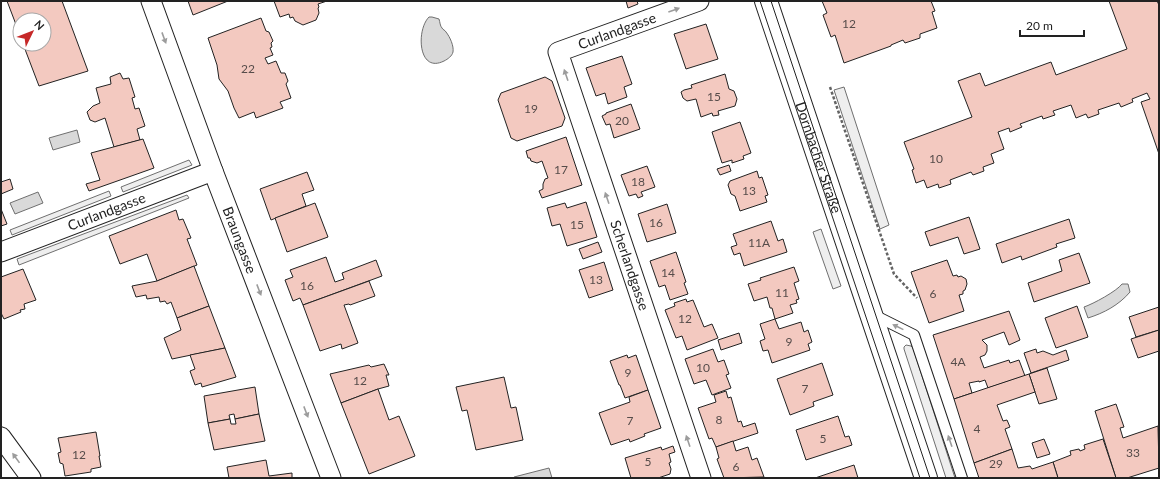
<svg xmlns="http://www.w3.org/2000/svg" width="1160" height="479" font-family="Lato,sans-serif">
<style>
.green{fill:#eee;stroke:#6f6f6f}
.water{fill:#d9d9d9;stroke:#6f6f6f}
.building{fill:#f3c9c0;stroke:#222}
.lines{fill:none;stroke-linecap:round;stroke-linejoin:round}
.service-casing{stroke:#222;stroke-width:12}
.minor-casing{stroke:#222;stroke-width:21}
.secondary-casing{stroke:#222;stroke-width:24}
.path{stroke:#646464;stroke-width:2.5;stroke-dasharray:3 2;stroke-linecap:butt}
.service{stroke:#fff;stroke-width:10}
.minor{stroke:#fff;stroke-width:19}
.secondary{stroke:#fff;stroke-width:22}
.tram{stroke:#222;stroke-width:1}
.oneway{fill:#9c9c9c}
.labels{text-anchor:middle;stroke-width:3;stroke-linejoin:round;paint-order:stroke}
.number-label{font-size:12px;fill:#564c4a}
.street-label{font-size:14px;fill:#222;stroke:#fff}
</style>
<rect width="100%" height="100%" fill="#fff"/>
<g class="green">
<polygon points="844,87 889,225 880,229 834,90"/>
<polygon points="189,160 192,165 123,192 121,187"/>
<polygon points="109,191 111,196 12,235 10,230"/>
<polygon points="187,195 189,198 19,265 17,259"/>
<polygon points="821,229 841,286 833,289 813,232"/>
<polygon points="906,345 911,346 913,348 955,478 946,478 904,349 904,347"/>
</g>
<g class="water">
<path d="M429 17H432L439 19C440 22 440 26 442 28 443 30 445 30 446 32 450 37 454 46 453 52 452 56 448 59 444 61 418 74 416 30 429 17Z"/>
<polygon points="77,130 80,142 53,150 49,138"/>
<polygon points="38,192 43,203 15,214 10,203"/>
<path d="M1122 284H1128L1130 292C1119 305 1104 313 1088 318L1084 307C1093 304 1117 291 1122 284Z"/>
<polygon points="549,468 552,478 515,478 514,477"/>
</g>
<g class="building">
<polygon points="7,1 62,1 88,71 39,86 23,44 44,44 44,20 20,20 20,35"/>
<polygon points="188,1 228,1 193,15"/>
<polygon points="274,1 327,1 318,4 319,7 318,8 319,13 316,20 303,25 295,21 293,17 290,18 289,14 280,17"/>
<polygon points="626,1 637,1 638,4 628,8"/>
<polygon points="822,1 931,1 935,11 932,12 937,28 920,34 920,38 905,43 903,40 891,45 891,46 844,63 835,35 831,37 823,15 827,13"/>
<polygon points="1109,1 1157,1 1159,5 1159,154 1141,102 1150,99 1147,93 1132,99 1133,102 1121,107 1119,103 1098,110 1099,114 1088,118 1086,114 1076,118 1071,105 1053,111 1055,115 1043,119 1042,116 1020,124 1022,127 1010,132 1009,128 998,132 1004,149 991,154 994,163 983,167 984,171 973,175 971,172 950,180 951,184 939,188 938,184 927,188 924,180 916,183 912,170 914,169 904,142 972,117 958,81 980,73 985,86 1051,62 1056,75 1127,49"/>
<polygon points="261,18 266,31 269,32 273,41 271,43 272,47 270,48 273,55 265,58 268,64 276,61 281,73 285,73 288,81 286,84 291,98 280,102 283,108 256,118 254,112 239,118 234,108 228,91 219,79 217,65 208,38"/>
<polygon points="706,24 718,59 686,69 674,34"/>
<polygon points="622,56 632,84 624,87 627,97 608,104 605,93 596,96 586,68"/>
<polygon points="120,73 123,79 129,78 135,97 132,98 135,109 139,108 145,126 137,129 140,140 114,147 105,118 95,122 90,120 87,112 93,106 100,103 96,88 111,84 110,77"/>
<polygon points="725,74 729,89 734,91 737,99 735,106 718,111 719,115 713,116 712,113 701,117 696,99 687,101 683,98 681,92 684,90 692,88 691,85"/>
<polygon points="545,77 552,81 565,118 562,126 517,141 511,138 498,100 501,93"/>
<polygon points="631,104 640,129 614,138 610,124 606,125 602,116 606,114 606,113"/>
<polygon points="740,122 751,153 743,156 744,159 732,163 732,160 722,163 712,132"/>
<polygon points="566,137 582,185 542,198 539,191 543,189 543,184 545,179 548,178 542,161 537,163 531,161 530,158 528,158 526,151"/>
<polygon points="143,139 154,168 89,191 86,184 100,180 91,153"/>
<polygon points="729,165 731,171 720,175 717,169"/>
<polygon points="647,166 655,187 641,192 643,196 638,198 636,194 629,196 621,175"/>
<polygon points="757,171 759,178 762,177 768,195 765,196 767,202 740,211 735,196 731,194 728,185 730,181"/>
<polygon points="307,172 314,190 302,194 306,206 271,220 260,189"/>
<polygon points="10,179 13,189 1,194 1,182"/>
<polygon points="586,202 597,237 567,246 560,224 552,226 547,208 565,203 567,208"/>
<polygon points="315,203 328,237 287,252 275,218"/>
<polygon points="667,204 676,233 647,242 638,214"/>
<polygon points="1,209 7,224 1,226"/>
<polygon points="176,210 179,220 183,219 191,238 187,239 197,265 157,281 147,254 120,264 109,236"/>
<polygon points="969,217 980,249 964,254 958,237 930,246 925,232"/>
<polygon points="1069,219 1075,238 1056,244 1057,247 1022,260 1021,256 1002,263 996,244"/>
<polygon points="771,221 778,241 783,239 787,252 744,266 740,253 734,255 731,247 737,245 733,234"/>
<polygon points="598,242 602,252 583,259 579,249"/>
<polygon points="676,252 686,282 684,283 688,294 670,300 665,285 659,287 650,261"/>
<polygon points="1079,253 1090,283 1034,302 1028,283 1062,271 1059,260"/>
<polygon points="326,257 335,282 344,279 342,273 376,260 382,276 303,305 300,298 293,301 285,280 293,277 290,270"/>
<polygon points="947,260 953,276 957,275 958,277 961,276 966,279 967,284 965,290 963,291 963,294 959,295 964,311 929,323 911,272"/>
<polygon points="604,262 613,290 589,298 579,270"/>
<polygon points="194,266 209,306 177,318 171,302 167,304 165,301 160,302 159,297 147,299 146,295 136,297 132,286 157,281"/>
<polygon points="794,267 799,281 794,283 799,299 796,300 797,303 790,305 793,313 775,319 772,308 770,308 767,297 754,301 748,284 761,280 760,278"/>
<polygon points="23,269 36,300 24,304 25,309 20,310 21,312 4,319 1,313 1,277"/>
<polygon points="369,281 375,296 350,305 349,304 344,305 358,343 342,349 341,344 320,351 303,305"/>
<polygon points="686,299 687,302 693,300 704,327 712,324 718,338 687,350 682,336 676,338 665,310 675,306 674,303"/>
<polygon points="209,306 225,348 172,359 164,338 181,330 177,318"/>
<polygon points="1077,306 1088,337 1056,348 1045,318"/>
<polygon points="1159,307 1159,330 1136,337 1129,317"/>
<polygon points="1009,311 1020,340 1009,345 1004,332 982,340 987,345 987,351 985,355 980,357 984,368 1009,360 1010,363 1019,360 1025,376 988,388 985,380 979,382 979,381 969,383 972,393 954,399 933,335"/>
<polygon points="775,319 779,329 801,322 804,332 808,330 812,342 808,344 810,350 772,363 768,350 763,351 760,341 765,339 760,324"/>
<polygon points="1159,330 1159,351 1138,358 1131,339"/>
<polygon points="739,333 742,343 721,350 718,340"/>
<polygon points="225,348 236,377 202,387 201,383 195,385 190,371 195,369 190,355"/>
<polygon points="713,349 718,362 724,360 729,374 726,375 731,388 712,395 706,380 694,384 685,359"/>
<polygon points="1036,349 1037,353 1043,351 1053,355 1066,350 1069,360 1031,373 1024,353"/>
<polygon points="627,355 628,358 636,355 648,390 625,398 620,385 619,385 610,361"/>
<polygon points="822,363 833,395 813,402 814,406 790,415 777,379"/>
<polygon points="384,364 389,375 386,375 389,386 378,389 341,403 330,374 369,365 371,367"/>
<polygon points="1047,368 1057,399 1039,404 1029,374"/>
<polygon points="1029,374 1035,392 997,405 1003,421 1007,420 1010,427 1005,429 1012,449 974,463 954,399"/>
<polygon points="504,377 511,408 516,407 523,440 476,450 467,410 462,411 456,387"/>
<polygon points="255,387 259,414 235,419 234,414 229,415 230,419 208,423 204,396"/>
<polygon points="378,389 389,420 399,416 415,456 369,474 341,403"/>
<polygon points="648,390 661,428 644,434 645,436 630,442 629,439 611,445 599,413 630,402 629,397"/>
<polygon points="726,391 728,398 731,397 738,422 741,421 743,427 755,423 758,433 716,447 712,438 709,439 698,408 716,402 714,395"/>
<polygon points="1116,404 1124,427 1120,428 1123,438 1158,426 1159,468 1127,478 1116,478 1095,411"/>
<polygon points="259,414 265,441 214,450 208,423 230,419 231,424 236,424 235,419"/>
<polygon points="838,416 845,437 849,436 852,445 806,460 796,430"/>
<polygon points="96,432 100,456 99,456 101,467 91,469 91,472 65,476 63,464 60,463 58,453 61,452 58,438"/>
<polygon points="1044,439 1050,454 1037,458 1032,443"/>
<polygon points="1103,439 1116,478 1058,478 1053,462 1071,455 1070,451 1079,449 1080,451 1085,449 1084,445"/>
<polygon points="733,441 736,451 748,447 752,460 757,458 764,477 724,478 717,459 719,458 716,447"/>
<polygon points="673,446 675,452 669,454 671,462 669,463 671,469 670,474 658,478 631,478 625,458 661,447 662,450"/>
<polygon points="1012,449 1018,468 1030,466 1032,469 1053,462 1058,478 979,478 974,463"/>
<polygon points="266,460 269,476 292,473 292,478 229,478 227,467"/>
<polygon points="854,465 858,478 815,478"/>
</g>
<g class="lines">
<defs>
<polyline id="service" points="874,315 914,335 962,478"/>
<g id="minor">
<path id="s1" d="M151 1 213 171 331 478"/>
<path id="s2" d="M699 1 558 52 701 478"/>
<path id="s3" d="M1 252 213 171"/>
<polyline points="1,437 31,478"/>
</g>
<g id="secondary">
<path id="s4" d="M766 1 926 478"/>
</g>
</defs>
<use href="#service" class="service-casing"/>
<use href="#minor" class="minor-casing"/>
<use href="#secondary" class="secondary-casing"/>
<polyline class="path" points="830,87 894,274 917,298"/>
<use href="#service" class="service"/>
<use href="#minor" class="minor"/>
<use href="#secondary" class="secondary"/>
<g class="tram">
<polyline points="760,1 920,478"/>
<polyline points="771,1 930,478"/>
</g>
</g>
<defs><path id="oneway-solid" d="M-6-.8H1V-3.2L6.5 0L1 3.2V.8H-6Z"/></defs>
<g class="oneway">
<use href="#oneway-solid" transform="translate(674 10) rotate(-20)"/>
<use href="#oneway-solid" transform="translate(164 38) rotate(70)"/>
<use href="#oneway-solid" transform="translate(566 75) rotate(-109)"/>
<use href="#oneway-solid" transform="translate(607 198) rotate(-109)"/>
<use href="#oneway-solid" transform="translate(259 290) rotate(69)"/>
<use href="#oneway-solid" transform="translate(898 327) rotate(-154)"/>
<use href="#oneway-solid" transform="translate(306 412) rotate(69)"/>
<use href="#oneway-solid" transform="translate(688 441) rotate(-109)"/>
<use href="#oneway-solid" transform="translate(950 441) rotate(-109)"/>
<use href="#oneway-solid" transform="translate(16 458) rotate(-126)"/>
</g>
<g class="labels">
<g class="number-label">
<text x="849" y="28">12</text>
<text x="248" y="73">22</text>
<text x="714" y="101">15</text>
<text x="531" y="113">19</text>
<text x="622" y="125">20</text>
<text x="936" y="163">10</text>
<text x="561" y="174">17</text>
<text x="638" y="186">18</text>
<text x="749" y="195">13</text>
<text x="656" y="227">16</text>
<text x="577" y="229">15</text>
<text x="759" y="247">11A</text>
<text x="668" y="277">14</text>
<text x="596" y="284">13</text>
<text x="307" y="290">16</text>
<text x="782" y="297">11</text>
<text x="933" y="298">6</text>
<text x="685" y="323">12</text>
<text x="789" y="346">9</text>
<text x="958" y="366">4A</text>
<text x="703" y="372">10</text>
<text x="628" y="377">9</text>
<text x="360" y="385">12</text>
<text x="805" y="393">7</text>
<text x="719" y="424">8</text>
<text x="630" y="425">7</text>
<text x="977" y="433">4</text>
<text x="823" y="443">5</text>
<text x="1133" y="457">33</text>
<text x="79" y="459">12</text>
<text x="648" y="466">5</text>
<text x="996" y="468">29</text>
<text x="736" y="471">6</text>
</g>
<g class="street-label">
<text transform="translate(617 31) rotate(-20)" y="5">Curlandgasse</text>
<text dy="5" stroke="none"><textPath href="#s4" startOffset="165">Dornbacher Straße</textPath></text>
<text dy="5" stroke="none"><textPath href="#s3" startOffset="113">Curlandgasse</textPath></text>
<text dy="5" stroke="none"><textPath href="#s1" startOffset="255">Braungasse</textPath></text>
<text dy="5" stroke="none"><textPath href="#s2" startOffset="375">Scherlandgasse</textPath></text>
</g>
</g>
<rect width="1160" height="479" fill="none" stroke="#222222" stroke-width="4"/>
<g transform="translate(32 32) rotate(47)"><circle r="19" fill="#ffffff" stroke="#a7a7a7"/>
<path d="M0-3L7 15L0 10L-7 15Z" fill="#c62828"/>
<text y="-6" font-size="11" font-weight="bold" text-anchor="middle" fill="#222222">N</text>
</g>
<path d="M1020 30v6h64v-6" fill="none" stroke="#222222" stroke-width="2"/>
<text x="1026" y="30" font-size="12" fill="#222222" stroke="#ffffff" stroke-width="3" paint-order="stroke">20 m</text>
</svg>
